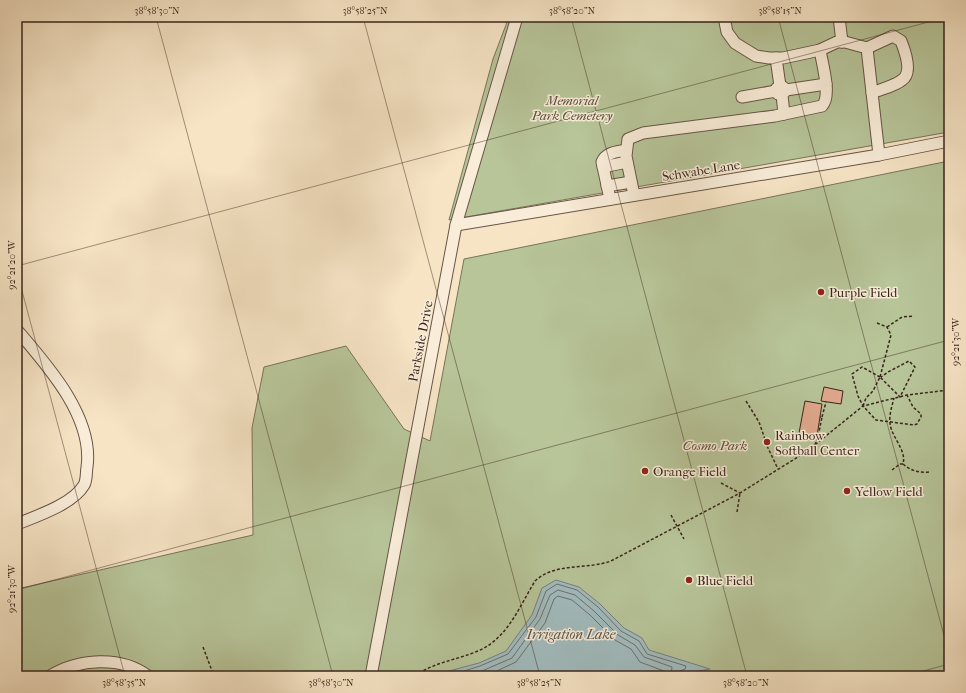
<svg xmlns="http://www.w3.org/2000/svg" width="966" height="693" font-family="'IM FELL French Canon',serif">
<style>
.green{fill:#b7c599;stroke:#78745a}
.water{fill:#a1bcbf;stroke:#777f7d}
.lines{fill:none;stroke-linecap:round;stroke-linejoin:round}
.shore{stroke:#6d706d;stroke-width:1}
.building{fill:#e0a88d;stroke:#39241b}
.minor-casing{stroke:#685446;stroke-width:13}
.path{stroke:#39241b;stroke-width:1.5;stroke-dasharray:3 2;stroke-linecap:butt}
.minor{stroke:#f9edd9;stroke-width:11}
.ticks{fill:none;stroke:#39241b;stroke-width:1;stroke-opacity:0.45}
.poi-dot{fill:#8f2418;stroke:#f9edd9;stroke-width:1.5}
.labels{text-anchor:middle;stroke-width:3;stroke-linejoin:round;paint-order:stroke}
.park-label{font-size:13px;font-style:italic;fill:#584c3a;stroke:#f9edd9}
.street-label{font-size:13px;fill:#39241b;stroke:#f9edd9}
.poi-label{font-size:13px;fill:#39241b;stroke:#f9edd9;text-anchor:start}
.water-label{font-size:14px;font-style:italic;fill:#58524c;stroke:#f9edd9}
.neatline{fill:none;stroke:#39241b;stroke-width:1.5}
.ticks-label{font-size:10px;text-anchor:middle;fill:#39241b}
</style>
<rect width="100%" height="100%" fill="#f6e4c5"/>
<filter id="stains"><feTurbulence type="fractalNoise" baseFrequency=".005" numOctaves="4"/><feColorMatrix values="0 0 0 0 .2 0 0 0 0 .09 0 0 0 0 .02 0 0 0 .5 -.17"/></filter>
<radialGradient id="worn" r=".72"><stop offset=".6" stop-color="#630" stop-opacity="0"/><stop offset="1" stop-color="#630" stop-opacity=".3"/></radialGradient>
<g class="green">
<polygon points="509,17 949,17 949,132 449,220 493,59"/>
<polygon points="949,161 949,676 17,676 17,589 253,535 252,428 264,367 346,346 404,429 430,441 464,259"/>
</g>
<polygon class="water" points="556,580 579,587 600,604 624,628 642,638 649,650 710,669 670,676 437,676 449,671 479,663 506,651 532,615 542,588"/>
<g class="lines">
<g class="shore">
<polyline points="448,676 480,666 508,654 536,617 546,591 557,584 577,590 598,607 621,631 639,641 647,654 686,666 685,669 677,672 676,676"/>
<polyline points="465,676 482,671 512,658 540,619 550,595 558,590 575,595 594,611 618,635 635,645 644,657 672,667 671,676"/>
<polyline points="486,676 516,662 545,623 554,599 558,596 572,600 590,615 615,640 631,649 640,662 664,671 665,676"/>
</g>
</g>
<g class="building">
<polygon points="824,387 843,391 841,404 821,401"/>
<polygon points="805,401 822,404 817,436 799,433"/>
</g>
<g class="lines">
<defs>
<g id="minor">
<polyline points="724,17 727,32 735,43 756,56 769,58 783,58 820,50 837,42 845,42 867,48 879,155"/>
<polyline points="839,17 842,42"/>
<path d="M867 48 893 36 901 41C905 51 913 73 902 80 895 86 881 89 872 93"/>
<polyline points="776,58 780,86"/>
<polyline points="786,90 826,84"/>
<polyline points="782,95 786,90 783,87 780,86 777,88 778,94 782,95 784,114"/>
<polyline points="742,97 776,91"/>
<polyline points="603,167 627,162"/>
<polyline points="607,186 631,182"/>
<path d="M634 195 626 156 628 139 643 133 775 116 822 106C832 96 822 63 820 50"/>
<path d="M610 199 602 162C606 152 617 152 626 150"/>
<polyline points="456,225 879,155 949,141"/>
<path d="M17 330C47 365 94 417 87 467 86 472 87 480 84 485 73 504 37 516 17 524"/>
<path d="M50 676C78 659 120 655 148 676"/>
<polyline points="371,676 456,225 517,17"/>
</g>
</defs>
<use href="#minor" class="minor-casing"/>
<g class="path">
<polyline points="877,323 887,327 891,335 880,377"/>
<polyline points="887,327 902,317 914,316"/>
<polyline points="880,377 862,367 852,374 858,396 863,406 876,420 914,425 917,424 921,417 921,414 913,407 907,395"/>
<polyline points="746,401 759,422 768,448 778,469"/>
<polyline points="863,406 866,398 873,391 880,377 900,397 915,367 909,361 888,372 881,377"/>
<polyline points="822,417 826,402"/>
<polyline points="815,445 819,432 822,417 820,417"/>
<path d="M903 464C911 471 919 473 929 472"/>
<path d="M892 470 900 464H903C907 450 891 437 890 423 889 415 892 406 894 398"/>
<polyline points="721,483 740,493"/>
<polyline points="737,512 740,493"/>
<polyline points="671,515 684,539"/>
<polyline points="203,647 214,676"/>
<path d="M415 676C434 662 457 660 478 651 508 638 519 607 535 581 555 562 587 570 611 561L740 493 806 452 863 406 907 395 949 390"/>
</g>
<use href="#minor" class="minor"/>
</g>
<path class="ticks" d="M156 17 333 676M363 17 540 676M571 17 747 676M778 17 949 654M17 266 947 17M17 272 125 676M17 590 949 340M905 676 949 664"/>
<g class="poi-dot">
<circle cx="821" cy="292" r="4"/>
<circle cx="767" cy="442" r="4"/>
<circle cx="645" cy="471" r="4"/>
<circle cx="847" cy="491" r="4"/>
<circle cx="689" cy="580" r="4"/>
</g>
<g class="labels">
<g class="park-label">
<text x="572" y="105">Memorial<tspan x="572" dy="15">Park Cemetery</tspan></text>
<text x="715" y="450">Cosmo Park</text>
</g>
<g class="street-label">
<text transform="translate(701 170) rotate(-9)" y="5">Schwabe Lane</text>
<text transform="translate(420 341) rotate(-79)" y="5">Parkside Drive</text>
</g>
<g class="poi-label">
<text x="829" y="297">Purple Field</text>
<text x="775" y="440">Rainbow<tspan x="775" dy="15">Softball Center</tspan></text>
<text x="653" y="476">Orange Field</text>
<text x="855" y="496">Yellow Field</text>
<text x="697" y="585">Blue Field</text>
</g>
<g class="water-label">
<text x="571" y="639">Irrigation Lake</text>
</g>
</g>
<rect width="966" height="693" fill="none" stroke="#f6e4c5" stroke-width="44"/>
<rect x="22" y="22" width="922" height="649" class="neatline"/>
<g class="ticks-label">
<text x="157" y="14">38°58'30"N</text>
<text x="365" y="14">38°58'25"N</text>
<text x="572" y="14">38°58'20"N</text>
<text x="780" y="14">38°58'15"N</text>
<text transform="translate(11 265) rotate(-90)" y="4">92°21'20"W</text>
<text transform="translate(955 342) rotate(-90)" y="4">92°21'30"W</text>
<text transform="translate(11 589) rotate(-90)" y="4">92°21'30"W</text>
<text x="124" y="686">38°58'35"N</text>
<text x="331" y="686">38°58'30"N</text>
<text x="539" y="686">38°58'25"N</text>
<text x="746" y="686">38°58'20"N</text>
</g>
<rect width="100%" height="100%" filter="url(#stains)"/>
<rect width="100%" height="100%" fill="url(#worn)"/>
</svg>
